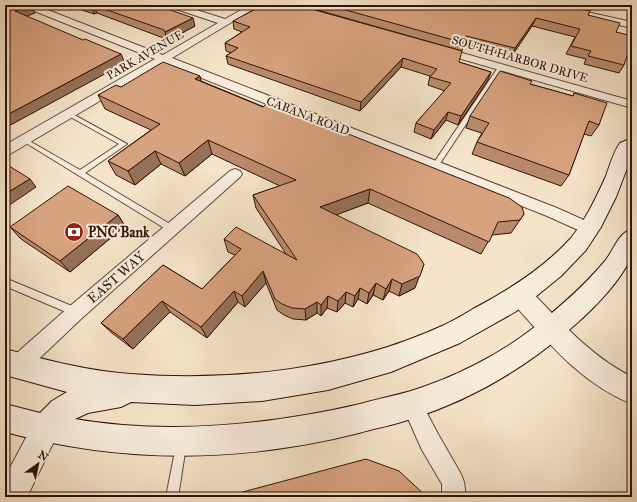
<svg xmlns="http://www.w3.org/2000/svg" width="637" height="502" font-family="'IM FELL Great Primer',serif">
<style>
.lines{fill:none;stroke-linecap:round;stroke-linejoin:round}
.service-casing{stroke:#634636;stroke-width:2}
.minor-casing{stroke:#634636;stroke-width:2}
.tertiary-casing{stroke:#634636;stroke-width:2}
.secondary-casing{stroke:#321104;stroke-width:2}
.service{fill:#f8eddd;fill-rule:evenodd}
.minor{fill:#f8eddd;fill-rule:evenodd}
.tertiary{fill:#f8eddd;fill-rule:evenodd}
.secondary{fill:#f8eddd;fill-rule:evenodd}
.wall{fill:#b98b6c;stroke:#321104}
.shaded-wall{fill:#967158;stroke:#321104}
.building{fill:#d7a27e;stroke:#321104}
.labels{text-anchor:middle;stroke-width:4;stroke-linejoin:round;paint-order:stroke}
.far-street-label{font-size:12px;fill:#321104;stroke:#f8eddd}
.poi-label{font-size:14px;font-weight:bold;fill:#321104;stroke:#f8eddd;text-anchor:start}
.street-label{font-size:14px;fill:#321104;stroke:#f8eddd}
</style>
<rect width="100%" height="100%" fill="#f5e4ca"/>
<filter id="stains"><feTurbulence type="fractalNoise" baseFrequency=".005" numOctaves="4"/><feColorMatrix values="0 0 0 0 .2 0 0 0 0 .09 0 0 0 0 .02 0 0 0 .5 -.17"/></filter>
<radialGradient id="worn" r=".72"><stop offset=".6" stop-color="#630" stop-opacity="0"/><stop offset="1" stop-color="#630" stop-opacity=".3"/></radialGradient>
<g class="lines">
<defs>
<g id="service">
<polygon points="499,66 504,67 437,168 433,168 433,164"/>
<polygon points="69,112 127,144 85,173 175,227 176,229 175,231 169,231 21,140 24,138 26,139 80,170 119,144 67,115 67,113"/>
<polygon points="5,278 79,309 80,312 79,315 76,316 73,315 5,286"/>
<polygon points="181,441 185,442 186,446 178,497 166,497 176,446 177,442"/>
</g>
<g id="minor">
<polygon points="23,5 35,5 163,55 218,23 170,7 169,5 181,5 225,19 250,5 260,5 172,58 557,208 595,225 598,229 595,233 590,235 585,233 547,216 164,63 10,154 5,155 5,145 155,59 24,7"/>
<polygon points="540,5 555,5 632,22 632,28 544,8"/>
<polygon points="441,47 632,101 632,108 437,52 436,50 437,48"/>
<polygon points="235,169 240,171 242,174 240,177 82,318 24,373 17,376 10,373 7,366 10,359 70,306 230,171"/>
<polygon points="412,395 419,398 438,434 461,474 464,482 466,497 442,497 442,484 422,450 402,405 405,398"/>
</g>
<g id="tertiary">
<path d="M520 285 528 288C560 321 590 356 632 377V404C579 382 549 343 512 302L509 295 512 288Z"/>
<polygon points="46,415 56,419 60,429 27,497 5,497 5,477 36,419"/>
</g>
<path id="secondary" d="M632 138V155L616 197 601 227 586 250 561 276 534 298 515 312 460 343 391 372 328 390 262 401 195 405 131 402 121 407 88 413 75 419C167 435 270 425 360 404 377 399 394 396 411 391 453 378 497 356 532 329 559 308 583 287 605 261 614 250 618 233 632 229 632 237 634 250 631 257 620 283 587 316 565 333 520 371 468 401 411 419 394 425 376 428 359 433 240 463 123 464 5 432V404L40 413 52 401 67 392 5 375V349C46 360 88 371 131 374 233 382 348 369 442 326 453 321 463 315 473 309 509 290 544 268 571 238 586 219 596 198 606 176 610 165 613 153 620 143Z"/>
</defs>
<use href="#service" class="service-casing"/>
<use href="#minor" class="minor-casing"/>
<use href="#tertiary" class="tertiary-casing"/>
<use href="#secondary" class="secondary-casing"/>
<use href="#service" class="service"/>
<use href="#minor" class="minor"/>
<use href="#tertiary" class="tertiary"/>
<use href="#secondary" class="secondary"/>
</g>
<g class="wall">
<polygon points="39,5 55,5 47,8"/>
<polygon points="67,5 157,5 195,26 167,41 166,39 97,13 94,14"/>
<polygon points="300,5 593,5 588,15 616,32 624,65 619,73 584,64 586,59 566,54 575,37 532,26 511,57 464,44 462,51"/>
<polygon points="233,21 459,62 491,72 488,80 458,125 446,120 431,139 414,132 416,123 445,91 428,85 430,76 401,67 360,111 228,64 226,56 231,53 226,51 225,43 242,32 234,29"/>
<polygon points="201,81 524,214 511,233 492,235 481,254 368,203 335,215 415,288 399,296 389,291 383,300 373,295 367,304 358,299 353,307 345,303 337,312 327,308 321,316 317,313 306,320 293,319 284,315 277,310 266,283 245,307 238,302 207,338 170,312 133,349 112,333 101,323 163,265 202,289 235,255 228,252 224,239 286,254 256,208 253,195 280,186 212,154 185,176 161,164 135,185 116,175 108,161 151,130 105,109 98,95 121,87"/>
<polygon points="530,84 573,96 574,93 599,125 591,136 584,134 569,175 561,186 472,154 477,142 482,133 466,128 470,116"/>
<polygon points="118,215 125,226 70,272 21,239 10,227"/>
</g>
<g class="shaded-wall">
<polygon points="31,5 35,13 20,19 15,11"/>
<polygon points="46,5 55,5 47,8"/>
<polygon points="93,5 97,13 94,14 91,6"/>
<polygon points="193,18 195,26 167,41 165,32"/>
<polygon points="536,18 532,26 511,57 515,48"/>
<polygon points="121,54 125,63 5,128 5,116"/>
<polygon points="403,58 401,67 360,111 361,102"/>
<polygon points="491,72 488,80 458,125 461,116"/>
<polygon points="200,76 203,90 195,79"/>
<polygon points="448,112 446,120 431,139 434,130"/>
<polygon points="208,140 212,154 185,176 179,163"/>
<polygon points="155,151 161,164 135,185 128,171"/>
<polygon points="30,179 36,187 5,208 5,194"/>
<polygon points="370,189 368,203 320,221 320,207"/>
<polygon points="118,215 125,226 70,272 60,261"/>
<polygon points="424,264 415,288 399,296 402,284"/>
<polygon points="263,271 266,283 245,307 242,296"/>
<polygon points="392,279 389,291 383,300 386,289"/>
<polygon points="376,283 373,295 367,304 369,293"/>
<polygon points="360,288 358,299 353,307 355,296"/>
<polygon points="234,291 238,302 207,338 201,327"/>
<polygon points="346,292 345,303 337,312 338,301"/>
<polygon points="328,296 327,308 321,316 321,305"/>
<polygon points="162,301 170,312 133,349 123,339"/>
<polygon points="317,302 317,313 306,320 305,309"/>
</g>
<g class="building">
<polygon points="5,5 31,5 15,11 83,40 85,39 121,54 5,116"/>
<polygon points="87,5 157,5 193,18 165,32 164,30 93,5 91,6"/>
<polygon points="263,5 297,5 462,51 459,62 491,72 461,116 448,112 434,130 416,123 451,83 430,77 437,69 403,58 361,102 226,56 238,48 225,43 250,27 233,21"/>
<polygon points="328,5 562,5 590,11 588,15 620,23 616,32 632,36 632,41 624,65 588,56 591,51 571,46 580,29 536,18 515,48 466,36 464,43"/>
<polygon points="163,62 200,76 195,79 263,107 268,102 509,198 522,207 524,214 520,220 498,222 489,242 370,189 320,207 417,254 424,264 420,276 402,284 392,279 386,289 376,283 369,293 360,288 355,296 346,292 338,301 328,296 321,305 317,302 305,309 292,308 282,304 275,299 263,271 242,296 234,291 201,327 162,301 123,339 101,323 163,265 202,289 241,249 224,239 236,227 297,260 253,195 296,180 208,140 179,163 155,151 128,171 108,161 160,124 98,95 116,85 121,87"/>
<polygon points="500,71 532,81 530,84 573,96 574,93 607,103 599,125 589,121 569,175 477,142 489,123 470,116"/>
<polygon points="9,166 30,179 5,194 5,168"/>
<polygon points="68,186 118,215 60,261 10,227"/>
<polygon points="366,459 399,471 427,497 224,497"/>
</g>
<defs>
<symbol id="bank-disc" viewBox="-11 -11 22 22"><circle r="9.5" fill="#8f2418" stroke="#f8eddd"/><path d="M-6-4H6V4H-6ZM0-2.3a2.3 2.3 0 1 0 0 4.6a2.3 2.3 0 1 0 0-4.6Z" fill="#fff"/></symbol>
</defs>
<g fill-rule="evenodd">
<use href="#bank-disc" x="63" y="221" width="22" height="22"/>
</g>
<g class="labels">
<g class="far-street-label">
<text transform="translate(145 55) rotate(-30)" y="4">PARK AVENUE</text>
<text transform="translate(520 59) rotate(16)" y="4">SOUTH HARBOR DRIVE</text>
<text transform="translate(308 116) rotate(21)" y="4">CABANA ROAD</text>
</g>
<g class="poi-label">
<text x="88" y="237">PNC Bank</text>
</g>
<g class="street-label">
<text transform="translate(116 277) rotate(-41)" y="5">EAST WAY</text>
</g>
</g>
<rect width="637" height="502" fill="none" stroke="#f5e4ca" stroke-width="20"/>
<rect x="6" y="6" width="625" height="490" fill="none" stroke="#321104" stroke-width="2"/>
<rect x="10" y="10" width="617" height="482" fill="none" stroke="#321104"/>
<g transform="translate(38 464) rotate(33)" stroke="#f8eddd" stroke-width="3" paint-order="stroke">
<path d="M0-3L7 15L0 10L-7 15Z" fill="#321104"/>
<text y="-6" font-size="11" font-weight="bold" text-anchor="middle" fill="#321104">N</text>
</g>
<rect width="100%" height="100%" filter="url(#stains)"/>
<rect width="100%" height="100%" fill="url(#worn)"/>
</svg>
